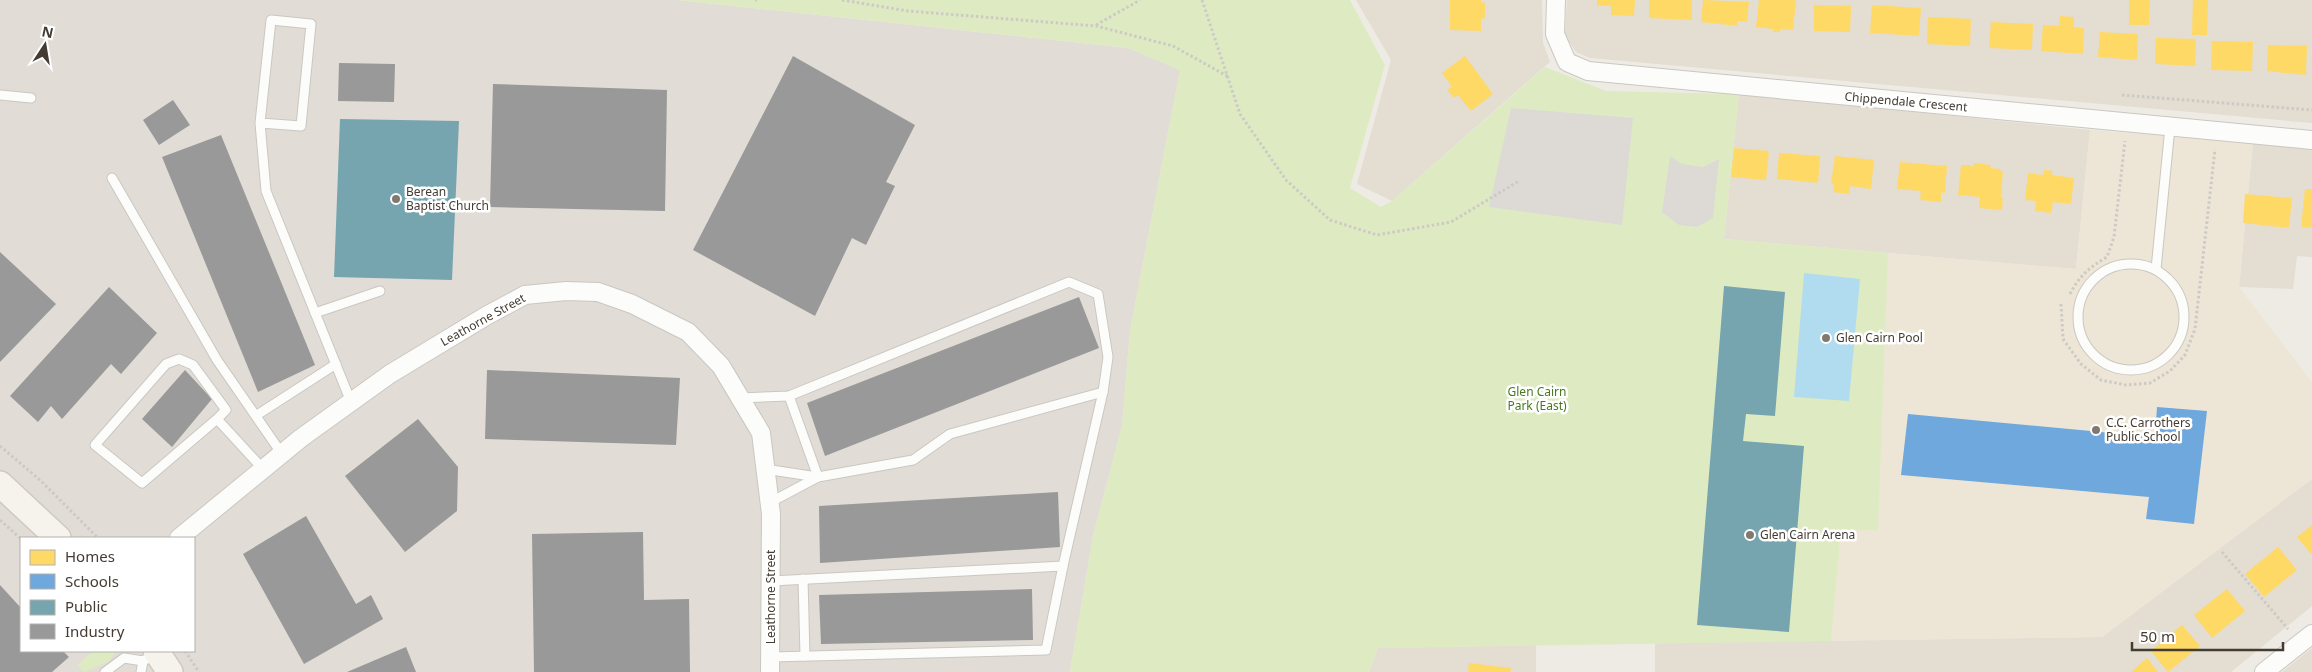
<svg xmlns="http://www.w3.org/2000/svg" width="2312" height="672" font-family="'Noto Sans',sans-serif">
<style>
.residential{fill:#e3ddd2}
.industrial{fill:#e1dcd6;fill-rule:evenodd}
.education{fill:#ede6d6}
.green{fill:#deebc2}
.parking{fill:#dddad6}
.water{fill:#b1dcf0}
.homes{fill:#ffd966}
.schools{fill:#6fa8dc}
.public{fill:#76a5af}
.industry{fill:#999}
.lines{fill:none;stroke-linecap:round;stroke-linejoin:round}
.lane-casing{stroke:#cac7c1;stroke-width:11}
.street-casing{stroke:#cac7c1;stroke-width:20}
.secondary-casing{stroke:#cfcabd;stroke-width:28}
.path{stroke:#cdcac5;stroke-width:3;stroke-dasharray:2.5 2.5;stroke-linecap:butt}
.lane{stroke:#fcfcfb;stroke-width:9}
.street{stroke:#fcfcfb;stroke-width:18}
.secondary{stroke:#f6f3ec;stroke-width:25}
.poi-dot{fill:#807971;stroke:#fff;stroke-width:2}
.labels{text-anchor:middle;stroke-width:5;stroke-linejoin:round;paint-order:stroke}
.street-label{font-size:12px;fill:#443c32;stroke:#fff}
.poi-label{font-size:12px;fill:#443c32;stroke:#fff;text-anchor:start}
.park-label{font-size:12px;fill:#487921;stroke:#fff}
</style>
<rect width="100%" height="100%" fill="#eeebe5"/>
<g class="residential">
<polygon points="1356,0 1542,0 1543,43 1550,62 1392,201 1357,184 1391,60"/>
<polygon points="1567,0 2312,0 2312,123 1590,58 1576,52 1565,35"/>
<polygon points="1739,94 2090,130 2076,269 1724,239"/>
<polygon points="2253,142 2312,148 2312,257 2297,256 2293,289 2239,287"/>
<polygon points="2312,479 2312,606 2231,672 1655,672 1655,643 2102,637"/>
<polygon points="1536,645 1536,672 1369,672 1378,648"/>
<polygon points="2312,648 2312,672 2282,672"/>
</g>
<path class="industrial" d="M0 0H677L1128 48 1180 70 1130 331 1122 426 1093 536 1070 672H0ZM21 538H194V651H21Z"/>
<polygon class="education" points="2090,130 2253,142 2239,287 2312,382 2312,479 2102,637 1831,641 1841,529 1878,531 1881,367 1888,253 2076,269"/>
<g class="green">
<polygon points="677,0 1350,0 1385,65 1350,188 1381,207 1392,201 1545,67 1606,91 1739,94 1724,239 1888,253 1878,531 1841,529 1831,641 1378,648 1369,672 1070,672 1093,536 1122,426 1130,331 1180,70 1128,48"/>
<polygon points="93,651 116,651 116,652 108,662 84,672 77,665"/>
</g>
<g class="parking">
<polygon points="1511,108 1633,118 1622,225 1489,207"/>
<polygon points="1670,156 1682,164 1703,167 1719,159 1713,218 1697,227 1679,225 1662,212"/>
</g>
<polygon class="water" points="1804,273 1860,279 1849,401 1794,397"/>
<g class="homes">
<polygon points="1450,0 1481,0 1481,2 1485,3 1485,18 1481,19 1481,31 1450,30"/>
<polygon points="1597,0 1635,0 1634,16 1611,15 1611,6 1597,6"/>
<polygon points="1649,0 1692,0 1692,20 1649,18"/>
<polygon points="1703,0 1749,2 1747,22 1737,21 1737,26 1701,22"/>
<polygon points="1759,0 1796,0 1793,30 1780,29 1780,32 1773,32 1773,29 1756,27"/>
<polygon points="2129,0 2150,0 2149,25 2129,25"/>
<polygon points="2193,0 2208,0 2207,35 2192,35"/>
<polygon points="1814,5 1851,6 1850,32 1814,31"/>
<polygon points="1872,5 1921,8 1919,36 1870,33"/>
<polygon points="2060,16 2074,17 2074,27 2084,28 2083,54 2041,51 2043,25 2059,26"/>
<polygon points="1928,17 1971,19 1970,46 1927,44"/>
<polygon points="1991,22 2033,24 2032,50 1989,48"/>
<polygon points="2100,32 2138,34 2137,60 2098,57"/>
<polygon points="2156,38 2196,39 2195,66 2155,64"/>
<polygon points="2212,41 2253,42 2252,71 2211,70"/>
<polygon points="2268,45 2307,46 2306,75 2267,71"/>
<polygon points="1465,56 1493,94 1471,111 1458,95 1454,98 1447,90 1452,87 1442,73"/>
<polygon points="1734,148 1769,151 1766,180 1731,177"/>
<polygon points="1779,153 1820,156 1818,183 1777,179"/>
<polygon points="1835,156 1874,160 1871,189 1850,186 1849,194 1833,192 1834,184 1831,183"/>
<polygon points="1900,162 1947,166 1945,193 1941,192 1941,202 1920,200 1921,191 1897,189"/>
<polygon points="1974,163 1991,165 1990,168 2001,169 2000,171 2003,171 2001,198 2003,199 2002,210 1979,208 1980,197 1958,195 1961,165 1971,165 1971,167 1973,167"/>
<polygon points="2044,170 2053,171 2052,175 2074,178 2071,204 2053,202 2051,213 2035,211 2036,201 2025,200 2028,173 2043,175"/>
<polygon points="2305,189 2312,189 2312,228 2301,227"/>
<polygon points="2245,194 2292,198 2289,228 2243,223"/>
<polygon points="2312,525 2312,555 2297,537"/>
<polygon points="2278,547 2297,570 2264,597 2245,574"/>
<polygon points="2227,589 2245,611 2212,638 2194,615"/>
<polygon points="2182,625 2200,646 2168,672 2151,651"/>
<polygon points="2147,658 2158,672 2131,672"/>
<polygon points="1469,663 1511,668 1510,672 1468,672"/>
</g>
<polygon class="schools" points="2157,407 2207,411 2194,524 2146,519 2149,497 1901,475 1908,414 2155,437"/>
<g class="public">
<polygon points="340,119 459,121 452,280 334,277"/>
<polygon points="1724,286 1785,292 1775,416 1746,414 1743,441 1804,446 1789,632 1697,625"/>
</g>
<g class="industry">
<polygon points="793,56 915,125 886,182 895,186 866,245 852,238 815,316 693,250"/>
<polygon points="339,63 395,64 394,102 338,101"/>
<polygon points="493,84 667,90 665,211 490,207"/>
<polygon points="173,100 190,125 159,145 143,120"/>
<polygon points="221,135 315,365 258,392 162,157"/>
<polygon points="0,252 56,304 0,362"/>
<polygon points="109,287 157,333 121,374 111,364 62,419 51,406 38,422 10,396"/>
<polygon points="1079,297 1099,348 825,456 807,403"/>
<polygon points="185,370 212,399 172,447 142,419"/>
<polygon points="487,370 680,378 676,445 485,439"/>
<polygon points="418,419 458,467 457,511 405,552 345,476"/>
<polygon points="1058,492 1060,547 820,563 819,506"/>
<polygon points="306,516 356,604 371,595 383,619 304,664 243,554"/>
<polygon points="643,532 644,600 689,599 690,672 534,672 532,534"/>
<polygon points="0,585 21,608 21,651 63,651 69,657 52,672 0,672"/>
<polygon points="1032,589 1033,640 821,644 819,595"/>
<polygon points="406,647 416,672 347,672"/>
</g>
<g class="lines">
<defs>
<g id="lane">
<polyline points="0,95 31,98"/>
<polyline points="260,123 301,126 311,24 271,20 260,123 266,191 351,402"/>
<polyline points="112,178 217,360 282,454"/>
<circle cx="2131" cy="317" r="53"/>
<polyline points="2156,269 2170,127"/>
<polyline points="315,313 380,291"/>
<polyline points="789,396 818,477"/>
<polyline points="740,398 789,396 1069,282 1098,294 1108,357 1103,392"/>
<polyline points="257,415 336,364"/>
<polyline points="217,419 142,483 95,445 166,364 179,359 193,365 226,410 217,419 263,469"/>
<polyline points="765,469 817,477"/>
<polyline points="769,503 818,477 913,460 950,434 1103,392 1063,566 771,581"/>
<polyline points="803,579 805,656"/>
<polyline points="771,657 1046,650 1063,566"/>
<polyline points="105,672 124,658 143,661 155,654"/>
<polyline points="141,672 143,661"/>
</g>
<g id="street">
<polyline points="1556,0 1555,34 1567,62 1588,71 2312,140"/>
<polyline points="179,538 301,438 390,374 486,316 525,295 566,291 598,292 632,304 688,332 721,366 761,433 771,514 770,672"/>
<polyline points="2264,672 2312,634"/>
</g>
<g id="secondary">
<polyline points="0,484 58,538"/>
<polyline points="156,651 170,672"/>
</g>
</defs>
<use href="#lane" class="lane-casing"/>
<use href="#street" class="street-casing"/>
<use href="#secondary" class="secondary-casing"/>
<g class="path">
<polyline points="755,0 757,0"/>
<polyline points="842,0 908,11 1096,26 1173,46 1229,77"/>
<polyline points="1202,0 1240,114 1286,180 1330,220 1377,235 1451,222 1519,181"/>
<polyline points="1096,25 1140,0"/>
<polyline points="2122,95 2312,110"/>
<path d="M2070 294C2079 276 2090 267 2107 257L2114 237 2125 141"/>
<polyline points="2061,304 2063,339 2081,364 2101,380 2126,385 2150,383 2170,371 2185,355 2195,329 2215,149"/>
<polyline points="0,446 41,481 98,538"/>
<polyline points="0,520 21,539"/>
<polyline points="2222,552 2288,629"/>
<polyline points="185,651 199,672"/>
</g>
<use href="#lane" class="lane"/>
<use href="#street" class="street"/>
<use href="#secondary" class="secondary"/>
</g>
<g class="poi-dot">
<circle cx="396" cy="199" r="5"/>
<circle cx="1826" cy="338" r="5"/>
<circle cx="2096" cy="430" r="5"/>
<circle cx="1750" cy="535" r="5"/>
</g>
<g class="labels">
<g class="street-label">
<text transform="translate(1906 102) rotate(5)" y="4">Chippendale Crescent</text>
<text transform="translate(483 320) rotate(-29)" y="4">Leathorne Street</text>
<text transform="translate(771 597) rotate(-90)" y="4">Leathorne Street</text>
</g>
<g class="poi-label">
<text x="406" y="196">Berean<tspan x="406" dy="14">Baptist Church</tspan></text>
<text x="1836" y="342">Glen Cairn Pool</text>
<text x="2106" y="427">C.C. Carrothers<tspan x="2106" dy="14">Public School</tspan></text>
<text x="1760" y="539">Glen Cairn Arena</text>
</g>
<g class="park-label">
<text x="1537" y="396">Glen Cairn<tspan x="1537" dy="14">Park (East)</tspan></text>
</g>
</g>
<rect x="20" y="537" width="175" height="115" fill="#ffffff" stroke="#b4b1ad"/>
<rect x="30" y="550" width="25" height="15" fill="#ffd966" stroke="#b4b1ad"/>
<text x="65" y="562" font-size="15" fill="#443c32">Homes</text>
<rect x="30" y="574" width="25" height="15" fill="#6fa8dc" stroke="#b4b1ad"/>
<text x="65" y="587" font-size="15" fill="#443c32">Schools</text>
<rect x="30" y="600" width="25" height="15" fill="#76a5af" stroke="#b4b1ad"/>
<text x="65" y="612" font-size="15" fill="#443c32">Public</text>
<rect x="30" y="624" width="25" height="15" fill="#999999" stroke="#b4b1ad"/>
<text x="65" y="637" font-size="15" fill="#443c32">Industry</text>
<g transform="translate(45 45) rotate(12)" stroke="#ffffff" stroke-width="4" paint-order="stroke">
<path d="M0-4L9 19L0 12L-9 19Z" fill="#443c32"/>
<text y="-8" font-size="14" font-weight="bold" text-anchor="middle" fill="#443c32">N</text>
</g>
<path d="M2132 642v8h151v-8" fill="none" stroke="#443c32" stroke-width="2.5"/>
<text x="2140" y="642" font-size="15" fill="#443c32" stroke="#ffffff" stroke-width="4" paint-order="stroke">50 m</text>
</svg>
